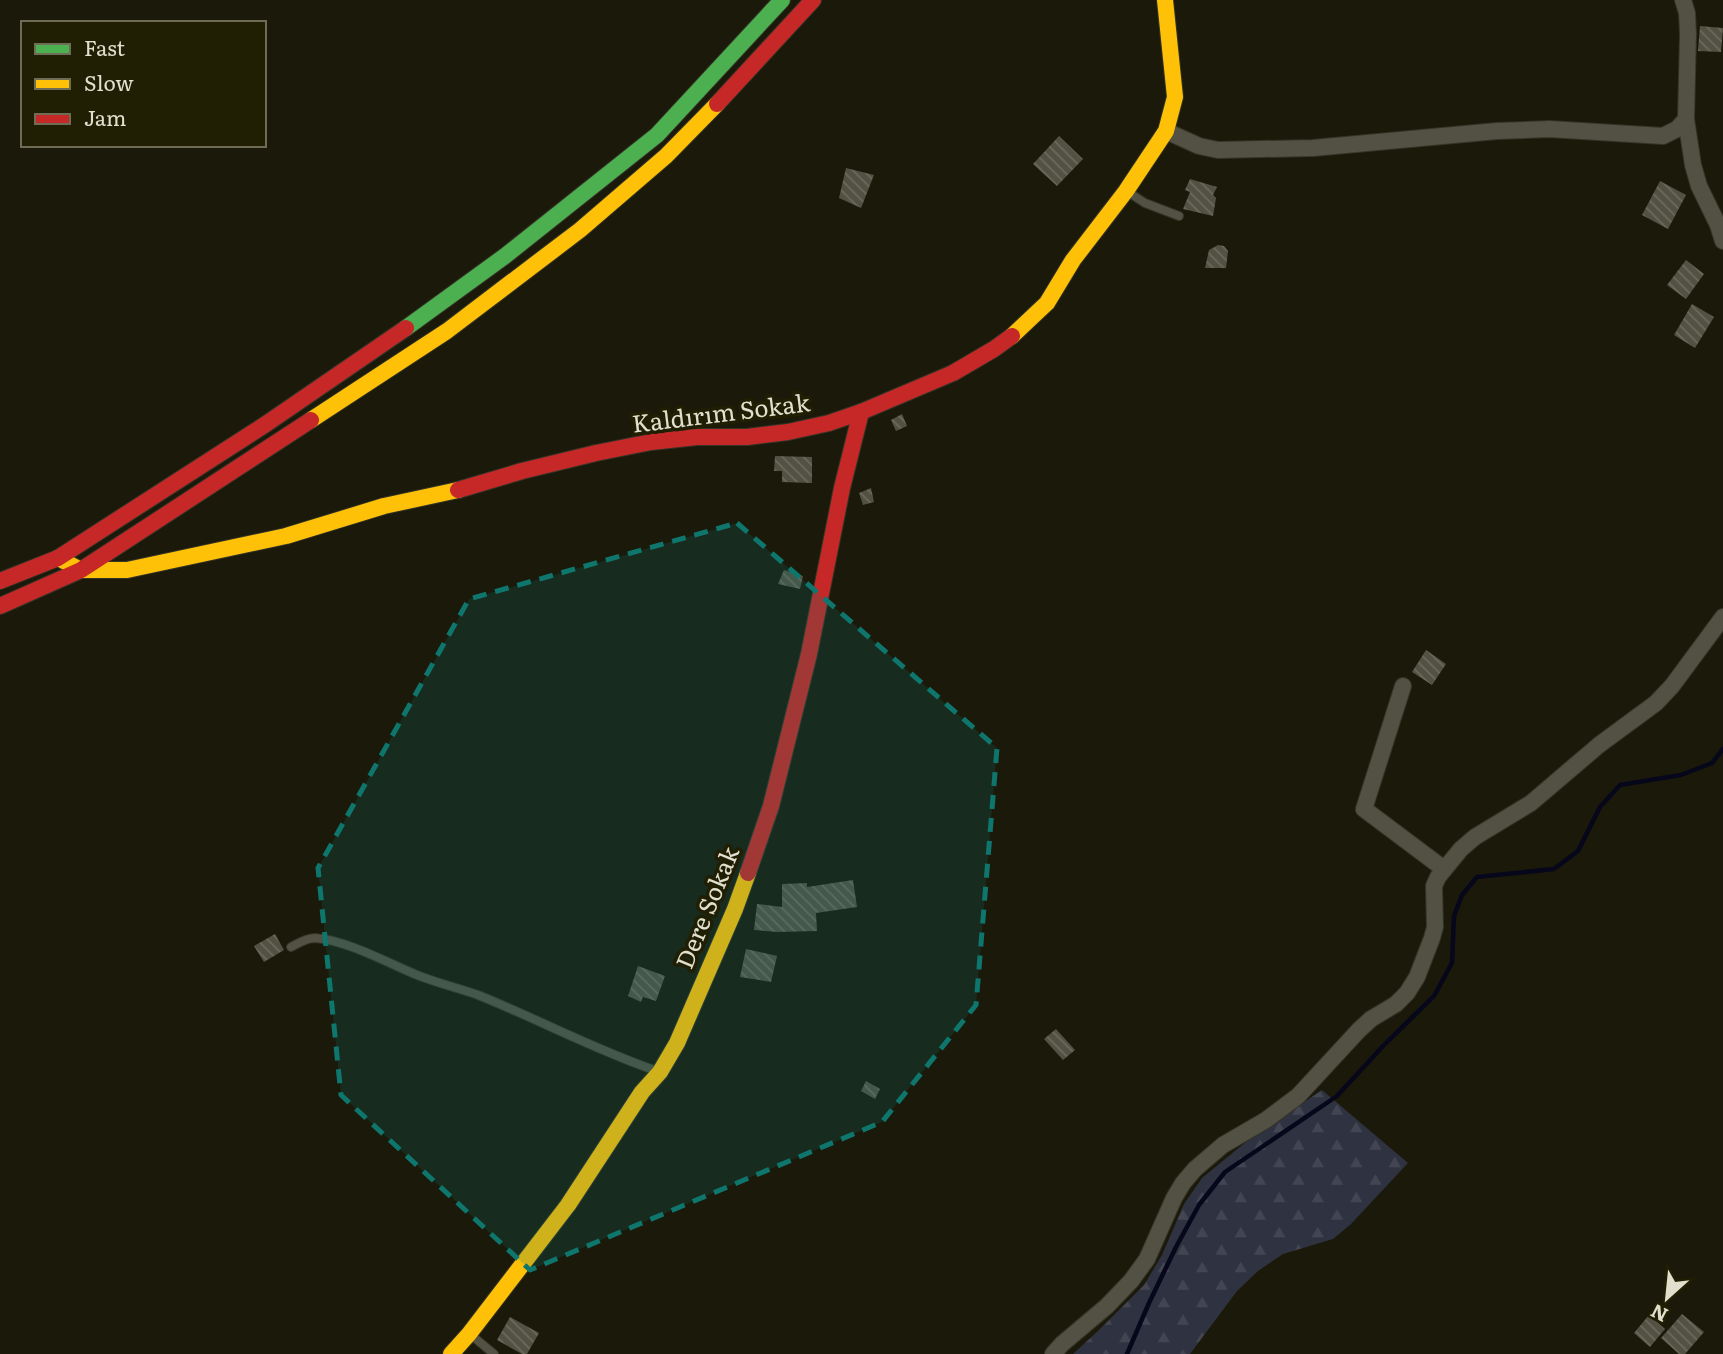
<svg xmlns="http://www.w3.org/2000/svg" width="1723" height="1354" font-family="Literata,serif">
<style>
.forest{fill:url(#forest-firs)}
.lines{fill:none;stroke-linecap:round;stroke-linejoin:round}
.stream{stroke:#07071b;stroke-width:4.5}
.building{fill:url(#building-back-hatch)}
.lane-casing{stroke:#343427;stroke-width:10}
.street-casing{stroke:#343427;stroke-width:18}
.fast-casing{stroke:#343427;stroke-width:18}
.slow-casing{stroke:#343427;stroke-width:18}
.jam-casing{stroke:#343427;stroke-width:18}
.lane{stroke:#525144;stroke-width:8}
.street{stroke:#525144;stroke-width:16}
.fast{stroke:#4caf50;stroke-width:16}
.slow{stroke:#ffc107;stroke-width:16}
.jam{stroke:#c62828;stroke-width:16}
.marked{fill:#0f766e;fill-opacity:0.2;stroke:#0f766e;stroke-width:5;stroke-dasharray:14 9;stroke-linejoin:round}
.labels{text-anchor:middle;stroke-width:7;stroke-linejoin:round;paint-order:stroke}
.street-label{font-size:24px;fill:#e1e0cf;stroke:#211f03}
</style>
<defs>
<pattern id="forest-firs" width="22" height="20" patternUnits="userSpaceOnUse" patternTransform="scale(1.75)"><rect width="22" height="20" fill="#2f3240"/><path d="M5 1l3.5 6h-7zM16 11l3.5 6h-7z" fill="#434652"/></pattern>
<pattern id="building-back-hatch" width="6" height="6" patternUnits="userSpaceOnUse" patternTransform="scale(1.75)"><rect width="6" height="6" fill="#525143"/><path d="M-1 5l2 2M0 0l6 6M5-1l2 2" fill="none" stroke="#6b6a5d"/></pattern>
</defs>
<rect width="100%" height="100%" fill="#1a190a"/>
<polygon class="forest" points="1322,1090 1408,1163 1351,1224 1333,1239 1283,1254 1258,1271 1237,1291 1190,1354 1073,1354 1100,1329 1144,1285 1162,1255 1184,1204 1202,1178 1252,1137"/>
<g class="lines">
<polyline class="stream" points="1127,1354 1149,1303 1176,1247 1199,1205 1225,1172 1337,1096 1384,1045 1434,996 1452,963 1454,916 1462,895 1477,877 1554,869 1578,851 1600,807 1620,785 1681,775 1712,763 1723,749"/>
</g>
<g class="building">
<polygon points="1700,26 1723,28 1721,52 1698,51"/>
<polygon points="1059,136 1083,159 1057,186 1033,164"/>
<polygon points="846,168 874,175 861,208 839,198"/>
<polygon points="1190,179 1217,187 1213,195 1216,198 1213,216 1183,209 1190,192 1185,190"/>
<polygon points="1660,181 1686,195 1668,229 1642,215"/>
<polygon points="1218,245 1224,246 1228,251 1226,268 1205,268 1209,250"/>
<polygon points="1686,260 1704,274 1686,299 1667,285"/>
<polygon points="1692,304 1714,317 1695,348 1674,335"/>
<polygon points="902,414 907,426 896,431 891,420"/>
<polygon points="775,456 812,457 812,483 782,482 782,471 774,471"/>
<polygon points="871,488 874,502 863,505 859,493"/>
<polygon points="784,570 803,576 800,589 778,584"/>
<polygon points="1426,650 1446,664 1432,685 1412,672"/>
<polygon points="853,880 857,907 816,913 817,931 777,932 754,930 757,904 782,907 782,884 807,883 807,887"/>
<polygon points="275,934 284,950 264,962 254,946"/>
<polygon points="746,949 777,956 771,982 740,977"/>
<polygon points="638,966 665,976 656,1001 643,997 641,1002 628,996"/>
<polygon points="1056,1029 1075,1050 1063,1060 1044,1039"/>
<polygon points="866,1081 880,1089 875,1099 861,1091"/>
<polygon points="1682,1314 1704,1332 1685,1354 1679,1354 1661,1338"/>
<polygon points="1649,1315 1665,1329 1650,1347 1634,1333"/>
<polygon points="510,1317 539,1333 527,1354 522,1354 497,1340"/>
</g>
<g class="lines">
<defs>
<g id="lane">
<polyline points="1128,192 1145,203 1179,216"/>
<path d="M291 947C299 943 306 938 315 938 346 940 388 963 417 975 437 983 458 988 478 995 538 1019 595 1050 657 1071"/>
<polyline points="470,1334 494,1354"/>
</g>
<g id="street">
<polyline points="1683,0 1687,13 1688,34 1686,119 1693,165 1699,186 1718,225 1723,241"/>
<polyline points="1166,131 1199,146 1218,150 1313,148 1497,131 1549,129 1663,136 1677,129 1686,119"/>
<polyline points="1403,686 1364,809 1444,869"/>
<polyline points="1053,1354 1062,1344 1107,1306 1131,1281 1147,1259 1174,1198 1183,1183 1195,1169 1223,1145 1266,1120 1298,1096 1359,1030 1371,1019 1396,1004 1407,993 1417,977 1432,938 1435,927 1434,886 1438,877 1461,849 1475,837 1531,803 1599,745 1656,703 1672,686 1723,617"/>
</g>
<polyline id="fast" points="406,328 505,256 657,135 782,0"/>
<g id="slow">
<polyline points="1012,336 1047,303 1073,260 1126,191 1166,131 1175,97 1165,0"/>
<polyline points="311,420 447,331 580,230 666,156 717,104"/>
<polyline points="58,558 81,570 127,570 286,536 384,506 458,490"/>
<polyline points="451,1354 469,1334 568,1205 642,1092 660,1072 677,1043 735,909 748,873"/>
</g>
<g id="jam">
<polyline points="717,104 813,0"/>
<polyline points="458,490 522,471 596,453 651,442 697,437 747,437 788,432 829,423 861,412 953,373 994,349 1012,336"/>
<polyline points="0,581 58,558 266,424 406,328"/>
<polyline points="0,606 81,570 311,420"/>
<polyline points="748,873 771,806 809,654 842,488 861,412"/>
</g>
</defs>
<use href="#lane" class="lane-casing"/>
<use href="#street" class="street-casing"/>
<use href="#fast" class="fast-casing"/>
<use href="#slow" class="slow-casing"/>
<use href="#jam" class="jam-casing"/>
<use href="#lane" class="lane"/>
<use href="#street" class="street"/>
<use href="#fast" class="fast"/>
<use href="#slow" class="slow"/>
<use href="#jam" class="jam"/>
</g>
<path class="marked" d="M737 523 997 748 976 1005 882 1122 530 1270 341 1095 318 868 469 599Z"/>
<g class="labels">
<g class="street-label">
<text transform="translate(721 414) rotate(-7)" y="8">Kaldırım Sokak</text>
<text transform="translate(708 908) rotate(-68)" y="8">Dere Sokak</text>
</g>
</g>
<rect x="21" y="21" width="245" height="126" fill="#211f03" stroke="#6e6c55" stroke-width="2"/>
<rect x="35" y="44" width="35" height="10" fill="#4caf50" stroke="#6e6c55" stroke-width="2"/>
<text x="84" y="56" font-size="21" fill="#e1e0cf">Fast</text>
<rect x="35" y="79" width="35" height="10" fill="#ffc107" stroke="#6e6c55" stroke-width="2"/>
<text x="84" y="91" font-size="21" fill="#e1e0cf">Slow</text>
<rect x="35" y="114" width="35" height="10" fill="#c62828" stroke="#6e6c55" stroke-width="2"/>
<text x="84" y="126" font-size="21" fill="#e1e0cf">Jam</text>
<g transform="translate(1667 1298) rotate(207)" stroke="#211f03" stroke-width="5" paint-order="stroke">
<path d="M0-5L12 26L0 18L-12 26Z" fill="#e1e0cf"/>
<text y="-10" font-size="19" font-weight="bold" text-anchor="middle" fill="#e1e0cf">N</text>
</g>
</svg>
